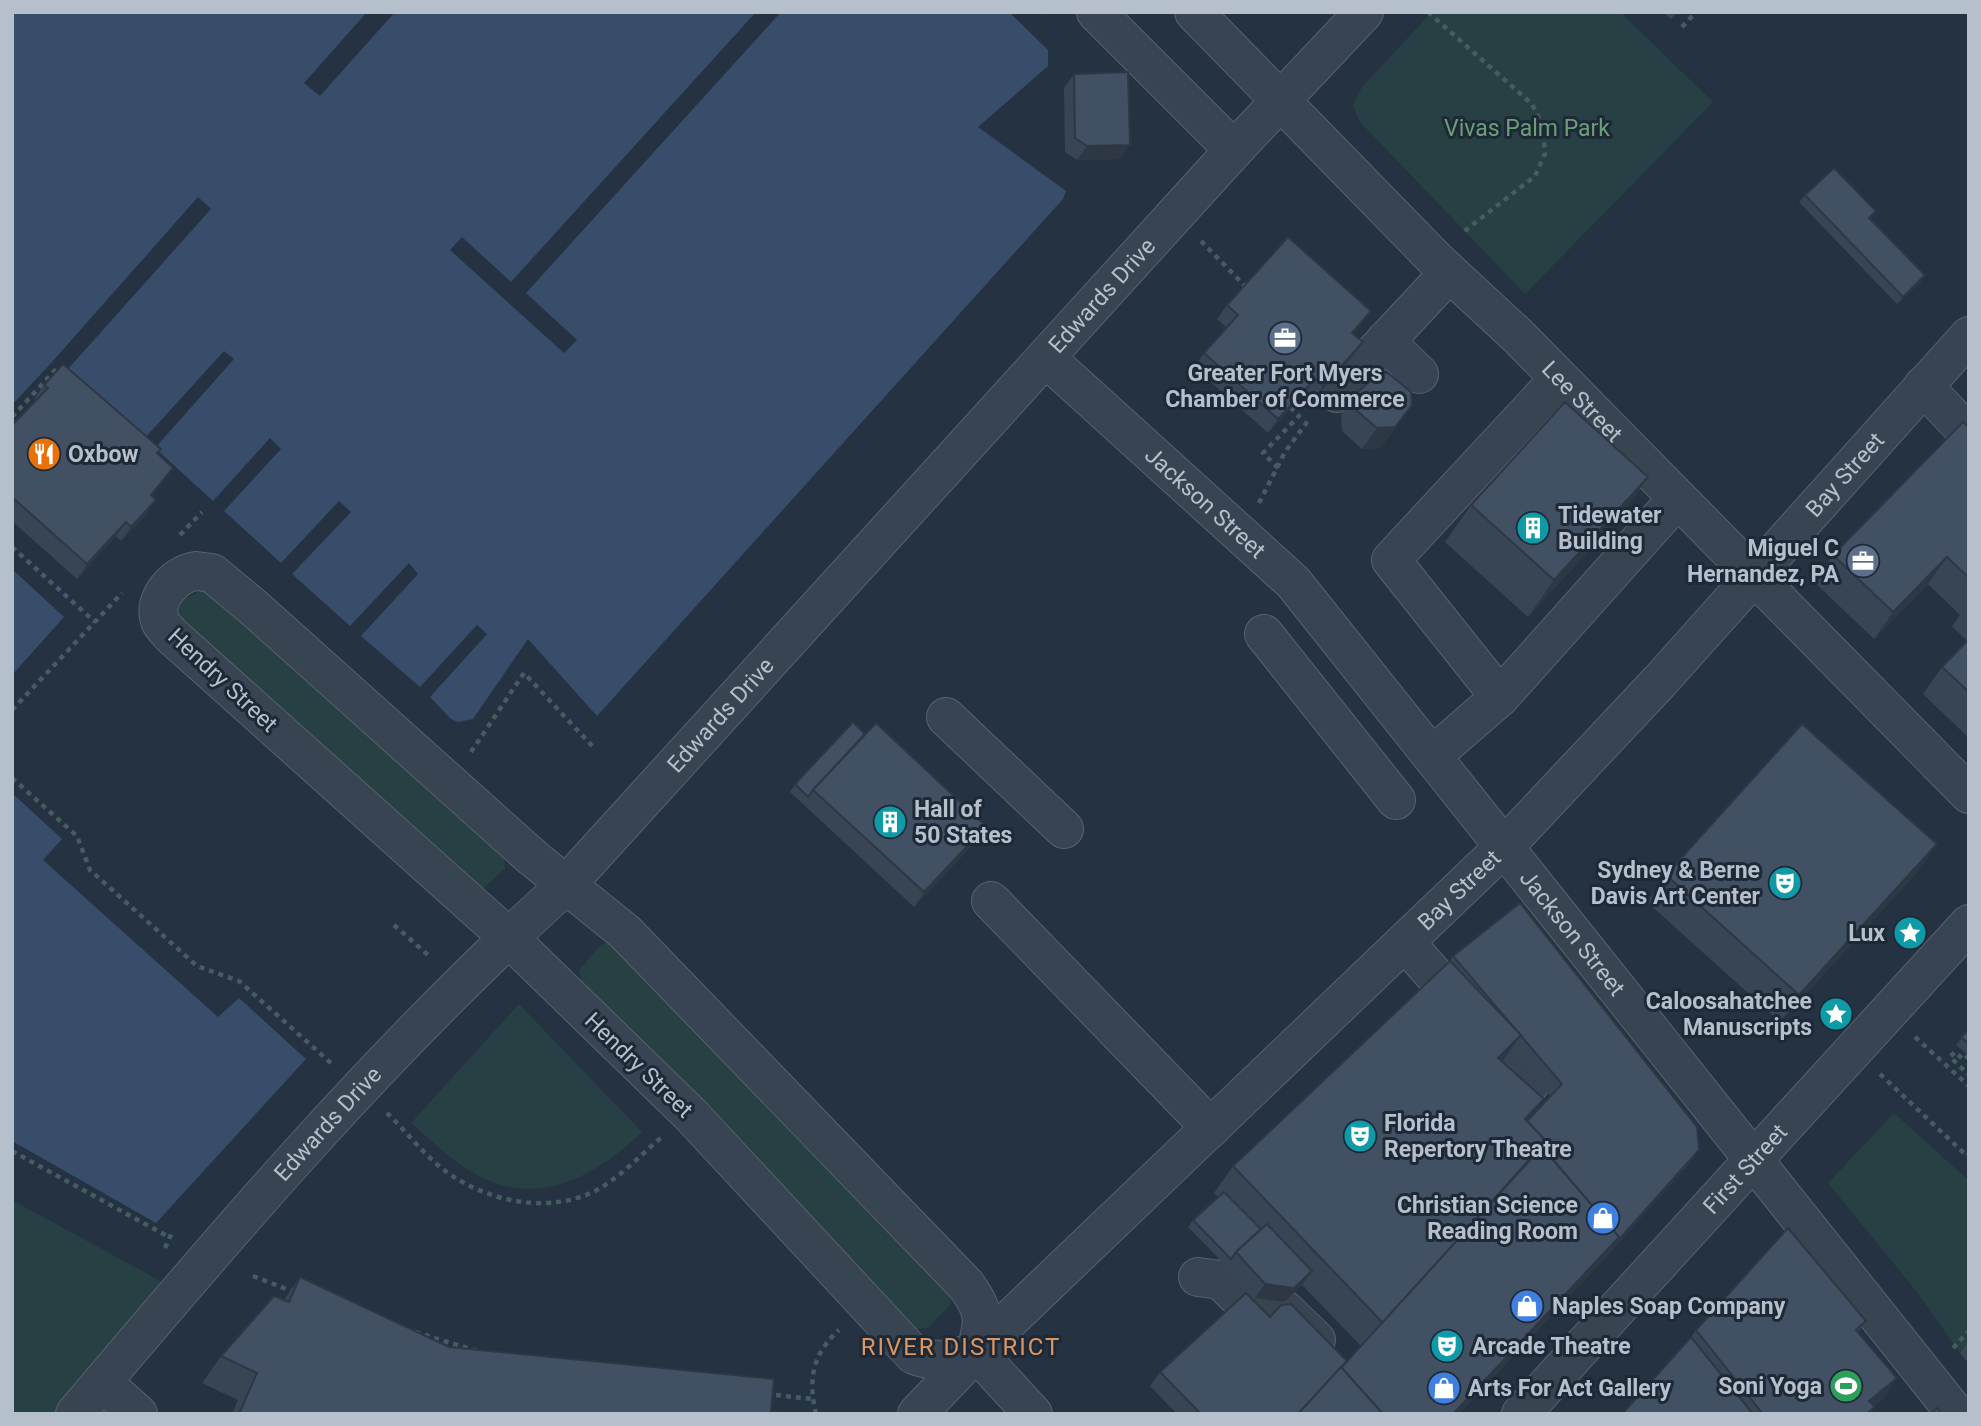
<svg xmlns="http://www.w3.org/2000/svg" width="1981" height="1426" font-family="Roboto,sans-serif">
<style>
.green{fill:#274043}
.water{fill:#384d6a}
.pier{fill:#253242}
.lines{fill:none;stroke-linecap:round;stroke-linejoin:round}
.minor-casing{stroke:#57626f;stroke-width:40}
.path{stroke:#455d60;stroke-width:4.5;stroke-dasharray:5 5;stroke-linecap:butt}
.minor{stroke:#394452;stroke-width:38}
.wall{fill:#384554;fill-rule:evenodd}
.shaded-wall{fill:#2e3845}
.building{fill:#415062;stroke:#2e3845;stroke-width:2}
.labels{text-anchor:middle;stroke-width:6;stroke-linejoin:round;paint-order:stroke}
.park-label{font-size:23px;fill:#6c9e77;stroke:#1e2937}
.street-label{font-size:23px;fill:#b6bfcc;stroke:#1e2937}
.poi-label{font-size:23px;font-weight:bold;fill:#b6bfcc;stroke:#1e2937;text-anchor:start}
.neighbourhood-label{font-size:24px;letter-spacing:2px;fill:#db9662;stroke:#1e2937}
</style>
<rect width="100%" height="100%" fill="#253242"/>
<g class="green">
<polygon points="1432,12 1620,12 1713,102 1525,294 1359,121 1353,105 1362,87"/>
<polygon points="202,590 211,592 504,857 505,868 483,889 176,615 186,598"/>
<polygon points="610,941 952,1294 950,1305 928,1328 915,1329 582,984 579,970 601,945"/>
<path d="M519 1004 642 1132C599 1173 544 1207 483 1178 456 1165 434 1143 411 1123Z"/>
<polygon points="1894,1113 1966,1178 1969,1175 1969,1343 1960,1353 1917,1292 1828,1183"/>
<polygon points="12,1200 177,1290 75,1414 12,1414"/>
</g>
<g class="water">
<polygon points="12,12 1041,12 1085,57 1013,123 1097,182 593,737 524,663 466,746 60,377 58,367 52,362 12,405"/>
<polygon points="12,569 64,617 12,675"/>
<polygon points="12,793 62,839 43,860 218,1017 239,998 306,1059 156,1223 12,1141"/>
</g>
<g class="pier">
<polygon points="367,12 395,12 320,96 304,83"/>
<polygon points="756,12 781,12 526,293 577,340 564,353 450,250 462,237 511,282"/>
<polygon points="1009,12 1041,12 1085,57 1013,123 1097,182 593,737 524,663 466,746 60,377 58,367 52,362 198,197 211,209 68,369 144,439 224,351 234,359 155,448 213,501 270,438 281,449 224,511 281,563 339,501 351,512 292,574 350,626 409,563 418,574 361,636 420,687 477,625 487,634 430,697 451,719 458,722 473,719 528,639 597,716 1063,199 1066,191 978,127 1048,66 1048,50"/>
</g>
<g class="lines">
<defs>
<g id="minor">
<polyline points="1096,12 1234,150"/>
<path id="s1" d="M1194 12 1437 261 1518 336 1969 794"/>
<polyline points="1385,341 1419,374"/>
<path id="s2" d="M1046 358 1293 582 1956 1414"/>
<polyline points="1559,379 1391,560 1500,697 1677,499"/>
<polyline points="1923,386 1969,434"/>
<polyline points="1337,393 1449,273"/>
<path d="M196 571 212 573 253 607 533 858 625 932 966 1285C986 1313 984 1320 976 1352 953 1359 936 1364 914 1355L691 1115 508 937 171 635C168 631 162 626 160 621 152 599 175 574 196 571Z"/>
<polyline points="1264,634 1396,800"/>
<polyline points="946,717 1064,829"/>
<polyline points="1432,756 1500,697"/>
<polyline points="991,901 1211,1128"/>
<polyline points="1405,942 1530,1084"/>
<polyline points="1198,1277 1221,1280 1257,1316 1265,1309 1285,1310 1316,1340"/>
<polyline points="976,1352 1033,1414"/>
<polyline points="102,1382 138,1414"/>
<path id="s3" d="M75 1414C230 1230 387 1046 566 885L1234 150 1364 12"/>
<path id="s4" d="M917 1414 976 1352 1504 847 1660 681 1969 336"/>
<path id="s5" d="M1521 1414 1969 924"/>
</g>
</defs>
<use href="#minor" class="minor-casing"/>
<g class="path">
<polyline points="1428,12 1532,104 1543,126 1545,154 1535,176 1462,233"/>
<polyline points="1682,27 1696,12"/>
<polyline points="1201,241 1246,287"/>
<polyline points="12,417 58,367"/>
<polyline points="1278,468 1263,453 1299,416 1291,408"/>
<polyline points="1259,503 1285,452 1310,418"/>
<polyline points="180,535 202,512"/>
<polyline points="12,547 95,622"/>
<polyline points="12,710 122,593"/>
<polyline points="471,752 524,673 595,749"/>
<polyline points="12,778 77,836 90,870 197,966 239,981 332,1064"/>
<polyline points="394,925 428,955"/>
<polyline points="1915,1037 1969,1086"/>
<polyline points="1969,1055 1964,1060 1955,1052 1950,1057 1969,1075"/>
<polyline points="1880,1074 1967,1156 1969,1154"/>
<path d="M387 1113C406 1131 423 1154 444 1170 485 1201 547 1215 595 1191 621 1177 640 1155 662 1137"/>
<polyline points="12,1151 167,1236"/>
<polyline points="165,1248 173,1230"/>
<polyline points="253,1276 294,1292"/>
<polyline points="415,1332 477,1351"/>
<polyline points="1953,1348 1969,1331"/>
<polyline points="766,1394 813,1399"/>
<path d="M816 1414C808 1380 812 1354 839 1330"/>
</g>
<use href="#minor" class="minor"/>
</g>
<g class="wall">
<polygon points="1663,12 1678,12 1671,19"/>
<polygon points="1074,74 1120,159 1077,160 1065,152 1064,88"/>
<polygon points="1805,195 1870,219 1925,275 1920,283 1897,304 1799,202"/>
<polygon points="1227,305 1371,311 1353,334 1363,342 1353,356 1313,400 1305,393 1268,433 1194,367 1204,353 1227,328 1217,319"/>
<polygon points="44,385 161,449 157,453 173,468 152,496 146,515 121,541 116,536 77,579 12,521 12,425 36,400 34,399"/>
<polygon points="1356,394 1412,405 1380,448 1362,449 1342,431 1341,415"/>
<polygon points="1969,427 1969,738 1923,694 1942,667 1967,641 1952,626 1960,615 1928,584 1874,639 1814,582 1833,555"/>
<polygon points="1648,477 1622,514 1528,617 1445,542 1471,505"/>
<polygon points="795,784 976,841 914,907 790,792"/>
<polygon points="1918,871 1780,1022 1647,902 1666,875"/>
<path d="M1453 956 1689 1164 1605 1258 1459 1414H1177L1150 1386 1160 1372 1270 1317 1347 1361 1361 1346 1302 1285 1284 1302 1255 1298 1226 1266 1188 1227 1193 1220 1218 1197 1214 1193 1233 1166 1449 963ZM1511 1050 1550 1096 1534 1112 1502 1062Z"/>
<polygon points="1969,1030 1969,1056 1956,1045"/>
<polygon points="300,1277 449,1347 771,1411 802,1414 232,1414 238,1400 202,1383 221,1356 284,1300"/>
<polygon points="1866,1321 1858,1332 1897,1378 1883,1399 1874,1406 1870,1414 1622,1414 1691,1337 1696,1330"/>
<polygon points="1969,1340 1969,1364 1960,1353"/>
</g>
<g class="shaded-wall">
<polygon points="1130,145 1120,159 1077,160 1087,146"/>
<polygon points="1925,275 1920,283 1897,304 1903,297"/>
<polygon points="1371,311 1361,325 1342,347 1352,333"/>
<polygon points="1363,342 1353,356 1313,400 1323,386"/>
<polygon points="1315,379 1305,393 1268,433 1278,419"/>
<polygon points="1412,405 1380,448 1362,449 1377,428"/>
<polygon points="1648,477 1622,514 1528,617 1554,580"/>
<polygon points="156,500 146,515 121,541 131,527"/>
<polygon points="126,522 116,536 77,579 87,564"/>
<polygon points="1947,557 1928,584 1874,639 1893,612"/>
<polygon points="986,826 976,841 914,907 924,892"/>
<polygon points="1937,844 1918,871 1780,1022 1799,995"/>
<polygon points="1521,1035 1502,1062 1479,1085 1498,1058"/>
<polygon points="1544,1099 1525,1126 1525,1119"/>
<polygon points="1699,1150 1689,1164 1605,1258 1459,1414 1453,1414"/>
<polygon points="1312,1271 1302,1285 1284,1302 1255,1298 1265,1284"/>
<polygon points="1897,1378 1883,1399 1864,1414 1869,1401"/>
</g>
<g class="building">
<polygon points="1128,72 1130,145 1087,146 1075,138 1074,74"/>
<polygon points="1834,168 1876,211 1869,218 1925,275 1903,297 1805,195"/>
<polygon points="1288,237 1371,311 1352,333 1363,342 1323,386 1315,379 1278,419 1204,353 1238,315 1227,305"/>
<polygon points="63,364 161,449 157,453 173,468 151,495 156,500 131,527 126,522 87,564 12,497 12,425 48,388 44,385"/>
<polygon points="1388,373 1411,392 1412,405 1395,427 1377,428 1356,410 1356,394 1376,375"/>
<polygon points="1565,402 1648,477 1554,580 1471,505"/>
<polygon points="1963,422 1969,427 1969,578 1947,557 1893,612 1833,555"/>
<polygon points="1969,639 1969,692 1942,667"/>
<polygon points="853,722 865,734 813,790 808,797 795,784"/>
<polygon points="876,723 986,826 924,892 813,790"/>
<polygon points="1802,724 1937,844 1799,995 1666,875"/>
<polygon points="1520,903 1697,1127 1699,1150 1615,1244 1619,1237 1542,1147 1546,1141 1527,1121 1562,1084 1453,956"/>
<polygon points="1450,961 1521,1035 1498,1058 1544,1099 1525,1119 1546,1141 1383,1323 1233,1166"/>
<polygon points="1969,1030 1969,1044 1961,1037"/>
<polygon points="1542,1147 1619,1237 1453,1414 1383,1414 1341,1368"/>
<polygon points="1224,1192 1261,1229 1236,1252 1231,1259 1193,1220"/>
<polygon points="1267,1224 1312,1271 1294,1288 1265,1284 1236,1252"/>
<polygon points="1788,1228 1866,1321 1856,1330 1897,1378 1869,1401 1875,1407 1866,1414 1763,1414 1696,1330"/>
<polygon points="300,1277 449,1347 774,1379 771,1411 802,1414 239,1414 257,1373 221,1356 274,1296 289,1302"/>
<polygon points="1246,1293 1270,1317 1281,1305 1291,1304 1347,1361 1298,1414 1201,1414 1160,1372"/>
<polygon points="1691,1337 1753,1414 1622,1414"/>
<polygon points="1341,1367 1383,1414 1298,1414"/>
<polygon points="1937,1408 1941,1414 1931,1414"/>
</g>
<defs>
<symbol id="office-disc" viewBox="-11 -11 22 22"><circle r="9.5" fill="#5c6f8a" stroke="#1e2937"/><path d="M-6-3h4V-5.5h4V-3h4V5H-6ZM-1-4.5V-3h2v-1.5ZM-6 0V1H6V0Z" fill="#fff"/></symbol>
<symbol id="restaurant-disc" viewBox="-11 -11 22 22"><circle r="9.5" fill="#e8710a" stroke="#1e2937"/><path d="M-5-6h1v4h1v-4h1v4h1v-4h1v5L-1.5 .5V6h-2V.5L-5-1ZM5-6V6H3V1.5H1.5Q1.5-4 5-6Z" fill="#fff"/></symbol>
<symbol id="building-disc" viewBox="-11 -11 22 22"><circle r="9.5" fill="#0f9aa8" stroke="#1e2937"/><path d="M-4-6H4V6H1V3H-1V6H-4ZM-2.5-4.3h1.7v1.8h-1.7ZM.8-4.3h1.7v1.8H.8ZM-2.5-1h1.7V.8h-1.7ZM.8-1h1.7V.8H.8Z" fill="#fff"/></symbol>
<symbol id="theatre-disc" viewBox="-11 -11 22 22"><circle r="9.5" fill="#0f9aa8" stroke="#1e2937"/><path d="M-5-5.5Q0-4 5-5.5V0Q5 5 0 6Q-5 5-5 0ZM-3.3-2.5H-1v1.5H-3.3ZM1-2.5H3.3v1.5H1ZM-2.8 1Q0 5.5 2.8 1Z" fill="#fff"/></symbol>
<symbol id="sight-disc" viewBox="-11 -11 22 22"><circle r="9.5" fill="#0f9aa8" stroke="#1e2937"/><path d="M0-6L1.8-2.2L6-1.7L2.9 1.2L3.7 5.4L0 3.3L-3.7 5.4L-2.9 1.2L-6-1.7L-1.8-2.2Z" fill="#fff"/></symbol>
<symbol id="shop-disc" viewBox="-11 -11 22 22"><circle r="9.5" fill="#3f7fe0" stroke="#1e2937"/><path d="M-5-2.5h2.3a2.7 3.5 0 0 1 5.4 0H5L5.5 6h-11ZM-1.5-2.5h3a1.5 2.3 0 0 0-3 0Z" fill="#fff"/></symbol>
<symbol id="stadium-disc" viewBox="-11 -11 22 22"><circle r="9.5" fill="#2e9e5b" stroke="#1e2937"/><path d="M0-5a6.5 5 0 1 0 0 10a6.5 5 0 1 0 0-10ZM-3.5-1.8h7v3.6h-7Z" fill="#fff"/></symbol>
</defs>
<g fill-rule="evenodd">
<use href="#office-disc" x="1266" y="319" width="38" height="38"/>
<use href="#restaurant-disc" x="25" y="435" width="38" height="38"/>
<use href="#building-disc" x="1514" y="509" width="38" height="38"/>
<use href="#office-disc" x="1844" y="542" width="38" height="38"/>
<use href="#building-disc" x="871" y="803" width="38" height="38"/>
<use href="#theatre-disc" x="1766" y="864" width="38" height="38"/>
<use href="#sight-disc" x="1891" y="914" width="38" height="38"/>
<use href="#sight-disc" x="1817" y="995" width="38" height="38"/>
<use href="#theatre-disc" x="1341" y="1117" width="38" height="38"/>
<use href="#shop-disc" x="1584" y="1199" width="38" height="38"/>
<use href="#shop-disc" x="1508" y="1287" width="38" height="38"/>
<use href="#theatre-disc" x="1428" y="1327" width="38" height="38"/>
<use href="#stadium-disc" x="1827" y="1367" width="38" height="38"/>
<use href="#shop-disc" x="1425" y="1369" width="38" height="38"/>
</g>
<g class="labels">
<g class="park-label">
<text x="1527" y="136">Vivas Palm Park</text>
</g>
<g class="street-label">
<text dy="8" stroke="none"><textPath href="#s3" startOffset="1519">Edwards Drive</textPath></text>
<text dy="8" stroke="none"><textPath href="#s1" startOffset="550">Lee Street</textPath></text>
<text dy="8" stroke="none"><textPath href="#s4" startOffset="1321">Bay Street</textPath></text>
<text dy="8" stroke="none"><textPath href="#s2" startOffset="215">Jackson Street</textPath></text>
<text transform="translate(223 680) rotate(43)" y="8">Hendry Street</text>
<text dy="8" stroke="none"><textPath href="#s3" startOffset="952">Edwards Drive</textPath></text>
<text dy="8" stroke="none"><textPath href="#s4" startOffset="754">Bay Street</textPath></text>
<text dy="8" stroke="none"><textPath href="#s2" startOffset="782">Jackson Street</textPath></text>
<text transform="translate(639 1065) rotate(44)" y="8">Hendry Street</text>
<text dy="8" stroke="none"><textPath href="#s3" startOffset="385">Edwards Drive</textPath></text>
<text dy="8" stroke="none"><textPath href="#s5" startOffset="332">First Street</textPath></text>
</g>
<g class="poi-label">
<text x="1285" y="381" text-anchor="middle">Greater Fort Myers<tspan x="1285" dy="26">Chamber of Commerce</tspan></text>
<text x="68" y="462">Oxbow</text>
<text x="1558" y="523">Tidewater<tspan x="1558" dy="26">Building</tspan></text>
<text x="1839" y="556" text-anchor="end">Miguel C<tspan x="1839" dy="26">Hernandez, PA</tspan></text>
<text x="914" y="817">Hall of<tspan x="914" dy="26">50 States</tspan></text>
<text x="1760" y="878" text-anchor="end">Sydney &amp; Berne<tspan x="1760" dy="26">Davis Art Center</tspan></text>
<text x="1885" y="941" text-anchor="end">Lux</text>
<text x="1812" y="1009" text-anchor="end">Caloosahatchee<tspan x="1812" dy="26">Manuscripts</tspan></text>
<text x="1384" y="1131">Florida<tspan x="1384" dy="26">Repertory Theatre</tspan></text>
<text x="1578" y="1213" text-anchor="end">Christian Science<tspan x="1578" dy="26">Reading Room</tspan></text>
<text x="1552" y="1314">Naples Soap Company</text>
<text x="1472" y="1354">Arcade Theatre</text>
<text x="1822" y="1394" text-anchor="end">Soni Yoga</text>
<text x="1468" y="1396">Arts For Act Gallery</text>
</g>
<g class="neighbourhood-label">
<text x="961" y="1355">RIVER DISTRICT</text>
</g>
</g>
<rect width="1981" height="1426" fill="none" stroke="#b6bfcc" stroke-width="28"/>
</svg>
